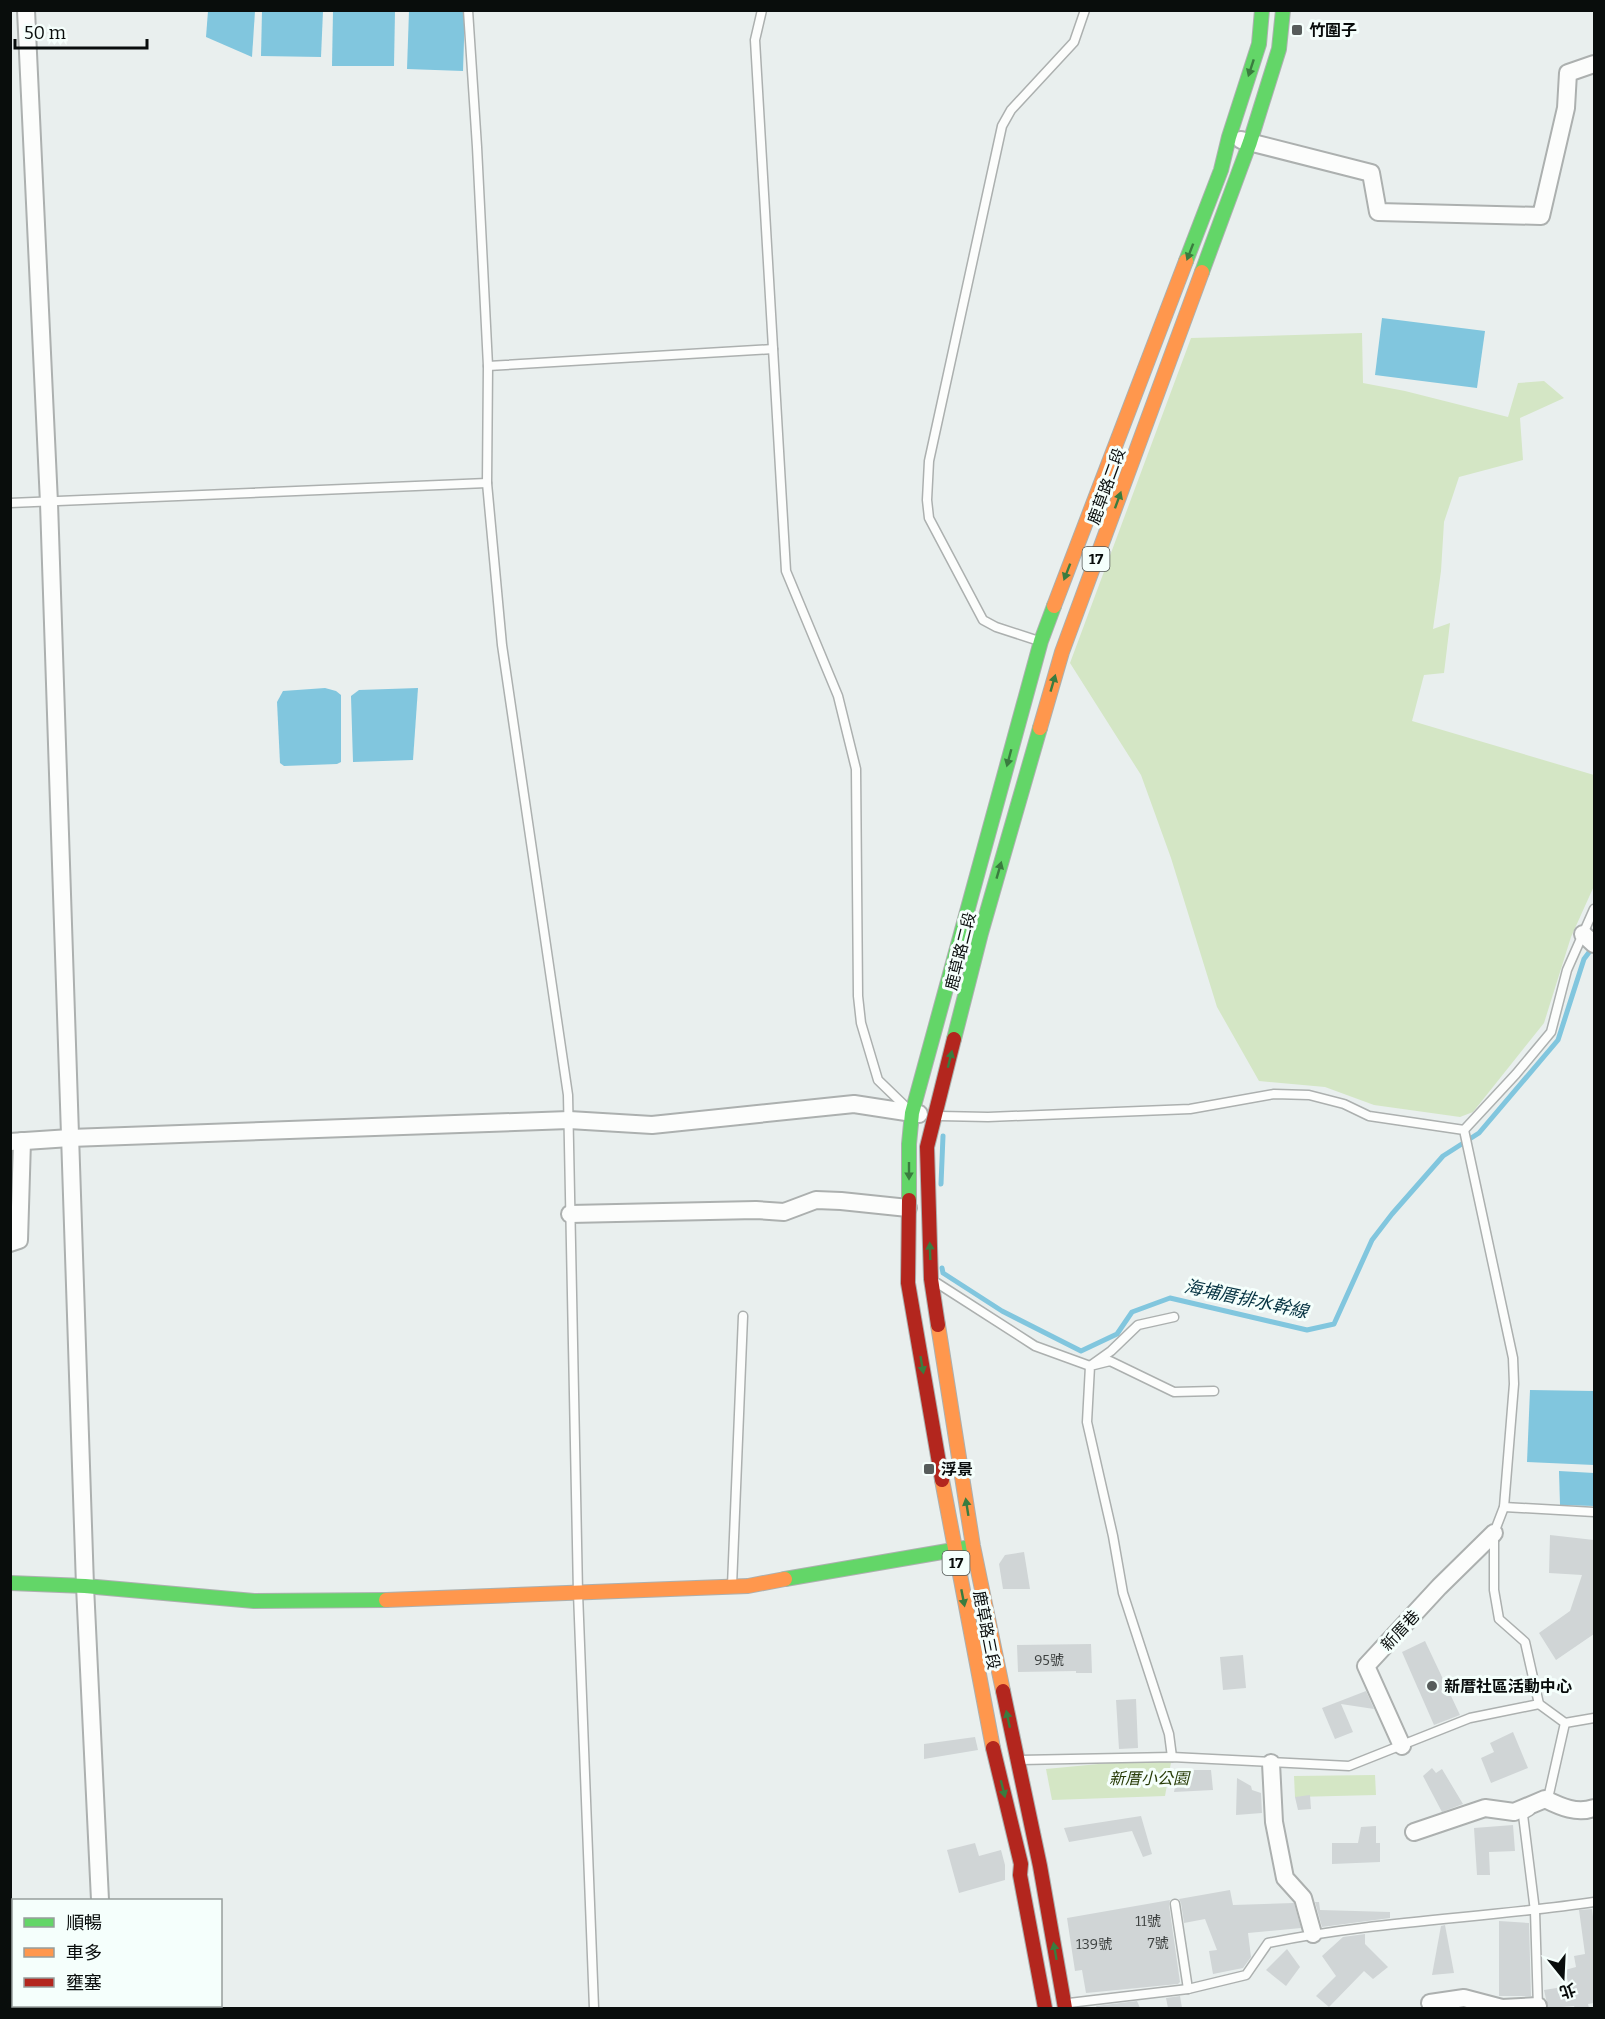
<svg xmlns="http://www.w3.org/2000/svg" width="1605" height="2019" font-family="Bitter,'Noto Sans TC',serif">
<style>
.green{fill:#d4e6c5}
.water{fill:#81c6de}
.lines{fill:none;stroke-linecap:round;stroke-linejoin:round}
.stream{stroke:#81c6de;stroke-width:5}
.building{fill:#d0d5d6}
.lane-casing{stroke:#acb0af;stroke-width:11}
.street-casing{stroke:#acb0af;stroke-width:20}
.fast-casing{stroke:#acb0af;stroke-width:16}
.slow-casing{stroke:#acb0af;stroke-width:16}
.jam-casing{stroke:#acb0af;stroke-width:16}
.lane{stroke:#fcfdfc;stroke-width:8}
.street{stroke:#fcfdfc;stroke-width:16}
.fast{stroke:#63d668;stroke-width:14}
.slow{stroke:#ff974d;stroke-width:14}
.jam{stroke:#b3261e;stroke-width:14}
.oneway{fill:#3a7c3f}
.poi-dot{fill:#575c5b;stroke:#f5fffc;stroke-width:2}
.labels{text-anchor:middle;stroke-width:6;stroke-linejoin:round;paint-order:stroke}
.number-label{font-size:14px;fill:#3d4140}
.shield{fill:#f5fffc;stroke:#505654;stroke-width:1.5}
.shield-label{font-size:15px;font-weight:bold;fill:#090d0c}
.poi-label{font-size:16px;font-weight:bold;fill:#090d0c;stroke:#f5fffc;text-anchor:start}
.street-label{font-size:16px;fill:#090d0c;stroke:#f5fffc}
.park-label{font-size:16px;font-style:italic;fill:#293d08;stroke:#f5fffc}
.water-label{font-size:18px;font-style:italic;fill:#073443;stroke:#f5fffc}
</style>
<rect width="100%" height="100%" fill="#e9efee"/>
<g class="green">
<polygon points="1362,333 1363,383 1405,391 1508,417 1518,383 1544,381 1564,398 1520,418 1523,460 1459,477 1444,522 1441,571 1433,629 1450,623 1444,673 1424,675 1412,721 1594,775 1594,886 1571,937 1544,1023 1473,1112 1460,1117 1374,1105 1325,1087 1259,1081 1217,1007 1171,858 1141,775 1070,663 1191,338"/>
<polygon points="1172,1757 1165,1796 1052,1800 1046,1769"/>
<polygon points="1375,1775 1376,1795 1295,1797 1294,1776"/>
</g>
<g class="water">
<polygon points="208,11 255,11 252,57 206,37"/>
<polygon points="262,11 323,11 321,57 261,56"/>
<polygon points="333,11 395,11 394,66 332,66"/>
<polygon points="409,11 465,11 463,71 407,69"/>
<polygon points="1382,318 1485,331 1477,388 1375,375"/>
<polygon points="325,688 336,691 341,695 341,762 337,764 284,766 280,763 277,702 283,691"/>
<polygon points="418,688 413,760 353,762 351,696 359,690"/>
<polygon points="1530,1390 1594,1391 1594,1465 1527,1462"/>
<polygon points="1559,1471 1594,1473 1594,1506 1560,1505"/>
</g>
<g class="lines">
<g class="stream">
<polyline points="941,1184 943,1136"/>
<polyline points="942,1268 943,1273 1002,1311 1081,1351 1117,1334 1132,1312 1170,1298 1307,1330 1334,1324 1372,1240 1392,1214 1443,1156 1479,1133 1558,1040 1584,959 1593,947"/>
</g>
</g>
<g class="building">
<polygon points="1550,1535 1594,1540 1594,1634 1556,1660 1539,1633 1570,1611 1582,1575 1549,1573"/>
<polygon points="1024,1552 1030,1589 1003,1589 999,1564 1005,1555"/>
<polygon points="1425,1641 1460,1715 1434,1725 1402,1652"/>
<polygon points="1091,1644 1092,1673 1076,1673 1076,1671 1018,1672 1017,1645"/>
<polygon points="1243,1655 1246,1688 1223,1690 1220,1657"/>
<polygon points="1366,1691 1374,1709 1341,1704 1353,1732 1335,1739 1322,1708"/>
<polygon points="1136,1699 1138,1748 1119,1749 1116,1700"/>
<polygon points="1513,1732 1528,1768 1491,1783 1481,1758 1494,1752 1490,1743"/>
<polygon points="975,1737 978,1750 924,1759 924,1744"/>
<polygon points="1432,1768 1436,1773 1442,1769 1463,1804 1442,1812 1423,1776"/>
<polygon points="1178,1770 1211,1770 1213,1790 1174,1792"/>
<polygon points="1237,1778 1251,1786 1252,1790 1261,1793 1262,1813 1236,1815"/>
<polygon points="1310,1795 1311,1809 1298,1810 1295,1797"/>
<polygon points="1141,1816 1152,1854 1143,1857 1132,1831 1069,1842 1064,1828"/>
<polygon points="1513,1825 1515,1851 1489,1852 1490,1875 1477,1875 1474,1828"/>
<polygon points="1376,1826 1376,1843 1380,1843 1380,1862 1332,1864 1332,1843 1358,1843 1361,1827"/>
<polygon points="975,1843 979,1856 1001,1850 1005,1865 1005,1880 959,1893 947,1850"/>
<polygon points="1230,1890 1233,1905 1294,1903 1301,1928 1248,1933 1251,1957 1243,1968 1213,1974 1209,1951 1217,1950 1205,1919 1184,1923 1181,1903 1179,1899"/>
<polygon points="1170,1900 1169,1905 1180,1982 1178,1984 1086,1993 1082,1970 1075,1971 1067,1918"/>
<polygon points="1315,1902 1319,1902 1320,1910 1390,1912 1390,1918 1322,1927"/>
<polygon points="1592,1909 1594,1925 1594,2003 1588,2004 1589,2008 1575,2008 1574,2006 1548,2008 1544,1990 1569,1986 1565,1970 1576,1967 1574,1956 1585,1954 1579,1910"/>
<polygon points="1499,1921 1529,1923 1531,1996 1499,1996"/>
<polygon points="1445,1925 1454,1973 1432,1975 1441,1926"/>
<polygon points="1365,1934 1365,1944 1388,1967 1373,1979 1364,1971 1329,2007 1316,1996 1336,1976 1322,1956 1343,1937"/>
<polygon points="1287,1949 1300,1967 1286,1986 1266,1970"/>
<polygon points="1180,1996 1182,2008 1168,2008 1166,1998"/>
<polygon points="1137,2001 1140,2008 1097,2008 1096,2006"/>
</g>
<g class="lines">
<defs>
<g id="lane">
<polyline points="468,10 477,147 488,366 487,483 502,645 568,1095 578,1593 594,2008"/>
<polyline points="762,10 755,40 786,571 838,696 856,769 858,996 861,1023 878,1080 908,1109"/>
<polyline points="488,366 773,349"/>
<polyline points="10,503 487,483"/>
<polyline points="1039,641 996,627 983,620 929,518 927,500 929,461 1002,126 1011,110 1074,42 1085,10"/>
<polyline points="940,1116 988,1117 1190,1109 1274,1094 1309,1095 1344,1104 1369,1116 1464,1130 1513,1358 1514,1384 1504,1507 1494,1533 1494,1590 1499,1619 1525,1642 1539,1704 1565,1723 1549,1794 1545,1799"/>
<polyline points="1464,1130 1516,1074 1551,1032 1567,970 1594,909"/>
<polyline points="937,1283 1035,1346 1090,1366 1111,1351 1138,1325 1174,1317"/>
<polyline points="1504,1507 1594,1512"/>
<polyline points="732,1586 743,1316"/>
<polyline points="1565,1723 1594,1718"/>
<polyline points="1172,1757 1169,1734 1123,1593 1113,1536 1087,1422 1090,1366 1110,1361 1174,1392 1214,1391"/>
<polyline points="1020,1760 1172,1757 1349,1766 1470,1718 1539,1704"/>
<polyline points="1530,1811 1523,1815 1535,1911 1538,2008"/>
<polyline points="1175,1904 1188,1989"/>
<path d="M1069 2003 1188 1989 1246 1975 1268 1943C1375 1921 1486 1918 1594 1902"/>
</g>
<g id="street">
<polyline points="26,10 49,503 85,1586 100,1900"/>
<polyline points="1241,140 1371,173 1378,212 1541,216 1566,108 1568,73 1594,64"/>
<polyline points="1583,934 1594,944"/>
<polyline points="10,1142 70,1138 569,1120 652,1125 854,1104 919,1114"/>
<polyline points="570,1214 756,1210 784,1212 816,1200 841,1201 908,1208"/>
<polyline points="10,1243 19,1240 22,1141"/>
<polyline points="1402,1746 1366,1666 1439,1587 1494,1533"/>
<polyline points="1271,1763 1274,1822 1285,1878 1303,1898 1313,1934"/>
<path d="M1414 1832 1485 1808 1514 1812 1545 1799C1561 1807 1577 1814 1594 1808"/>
<polyline points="1430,2003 1464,1998 1502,2008 1538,2006"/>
<polyline points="105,2006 105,2008"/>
</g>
<g id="fast">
<polyline points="1186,261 1221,170 1229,137 1259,44 1262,10"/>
<polyline points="1202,272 1250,142 1279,49 1283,10"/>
<polyline points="954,1039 981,933 1040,728"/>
<polyline points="909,1200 909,1144 912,1113 1041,641 1054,606"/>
<polyline points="785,1579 971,1547"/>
<polyline points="10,1583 85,1586 254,1601 386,1600"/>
</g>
<g id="slow">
<polyline points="1054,606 1186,261"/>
<polyline points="1040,728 1062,652 1202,272"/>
<polyline points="938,1325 973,1546 1003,1691"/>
<polyline points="942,1480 993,1748"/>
<polyline points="386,1600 748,1586 785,1579"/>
</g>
<g id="jam">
<polyline points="909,1200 908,1283 942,1480"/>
<polyline points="938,1325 931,1279 927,1147 954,1039"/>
<polyline points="1003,1691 1040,1866 1065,2008"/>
<polyline points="993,1748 1021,1864 1020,1875 1045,2008"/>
</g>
</defs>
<use href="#lane" class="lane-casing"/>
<use href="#street" class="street-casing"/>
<use href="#fast" class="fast-casing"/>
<use href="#slow" class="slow-casing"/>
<use href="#jam" class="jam-casing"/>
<use href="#lane" class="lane"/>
<use href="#street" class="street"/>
<use href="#fast" class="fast"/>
<use href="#slow" class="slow"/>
<use href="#jam" class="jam"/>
</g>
<defs><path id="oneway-solid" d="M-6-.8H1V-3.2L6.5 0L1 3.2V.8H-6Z" transform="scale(1.5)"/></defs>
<g class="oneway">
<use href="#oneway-solid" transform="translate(1251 68) rotate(108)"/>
<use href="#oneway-solid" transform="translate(1190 252) rotate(111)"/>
<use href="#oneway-solid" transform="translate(1118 500) rotate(-70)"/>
<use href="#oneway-solid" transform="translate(1067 572) rotate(111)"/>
<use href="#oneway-solid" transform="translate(1053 683) rotate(-74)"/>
<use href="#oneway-solid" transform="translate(1009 758) rotate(105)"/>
<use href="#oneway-solid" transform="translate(999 870) rotate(-74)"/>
<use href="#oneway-solid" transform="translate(950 1059) rotate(-76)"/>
<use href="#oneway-solid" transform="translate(909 1171) rotate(90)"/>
<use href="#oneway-solid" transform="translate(930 1251) rotate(-92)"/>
<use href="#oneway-solid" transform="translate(922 1365) rotate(80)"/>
<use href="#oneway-solid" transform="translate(967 1507) rotate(-99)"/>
<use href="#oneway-solid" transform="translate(963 1598) rotate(79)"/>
<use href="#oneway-solid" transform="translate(1008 1719) rotate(-102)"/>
<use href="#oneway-solid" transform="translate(1003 1789) rotate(76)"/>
<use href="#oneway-solid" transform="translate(1055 1951) rotate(-100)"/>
</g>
<g class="poi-dot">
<rect x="1291" y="24" width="12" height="12" rx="3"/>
<rect x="923" y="1463" width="12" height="12" rx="3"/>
<circle cx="1432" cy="1686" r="6"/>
</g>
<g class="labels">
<g class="number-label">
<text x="1049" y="1665">95號</text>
<text x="1148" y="1926">11號</text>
<text x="1158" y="1948">7號</text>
<text x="1094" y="1949">139號</text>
</g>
<g class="shield">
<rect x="1082.5" y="547" width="27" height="24" rx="4.5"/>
<rect x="942.5" y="1551" width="27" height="24" rx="4.5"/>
</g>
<g class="shield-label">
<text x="1096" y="564">17</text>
<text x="956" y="1568">17</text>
</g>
<g class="poi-label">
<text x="1309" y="36">竹圍子</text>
<text x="941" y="1475">浮景</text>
<text x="1444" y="1692">新厝社區活動中心</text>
</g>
<g class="street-label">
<text transform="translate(1106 486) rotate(-70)" y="6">鹿草路二段</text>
<text transform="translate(960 951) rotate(-76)" y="6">鹿草路二段</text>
<text transform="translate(987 1630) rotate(79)" y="6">鹿草路三段</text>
<text transform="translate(1400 1630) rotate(-47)" y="6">新厝巷</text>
</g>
<g class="park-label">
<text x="1149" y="1784">新厝小公園</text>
</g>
<g class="water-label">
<text transform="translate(1246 1299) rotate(12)" y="6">海埔厝排水幹線</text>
</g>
</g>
<rect width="1605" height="2019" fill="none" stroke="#090d0c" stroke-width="24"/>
<rect x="12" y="1899" width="210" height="108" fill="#f5fffc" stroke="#979e9c" stroke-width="1.5"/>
<rect x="24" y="1918" width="30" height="9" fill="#63d668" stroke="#979e9c" stroke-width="1.5"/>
<text x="66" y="1929" font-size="18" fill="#090d0c">順暢</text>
<rect x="24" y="1948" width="30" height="9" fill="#ff974d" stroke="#979e9c" stroke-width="1.5"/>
<text x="66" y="1959" font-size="18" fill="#090d0c">車多</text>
<rect x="24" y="1978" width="30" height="9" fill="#b3261e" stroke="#979e9c" stroke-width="1.5"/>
<text x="66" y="1989" font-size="18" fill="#090d0c">壅塞</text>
<g transform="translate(1563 1977) rotate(162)" stroke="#f5fffc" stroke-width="4.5" paint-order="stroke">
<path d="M0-4.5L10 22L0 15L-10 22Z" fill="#090d0c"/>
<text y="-9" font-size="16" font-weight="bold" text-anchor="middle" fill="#090d0c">北</text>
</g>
<path d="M15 39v9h132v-9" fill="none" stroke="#090d0c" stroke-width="3"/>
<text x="24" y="39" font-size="18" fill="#090d0c" stroke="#f5fffc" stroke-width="4.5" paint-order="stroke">50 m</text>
</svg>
